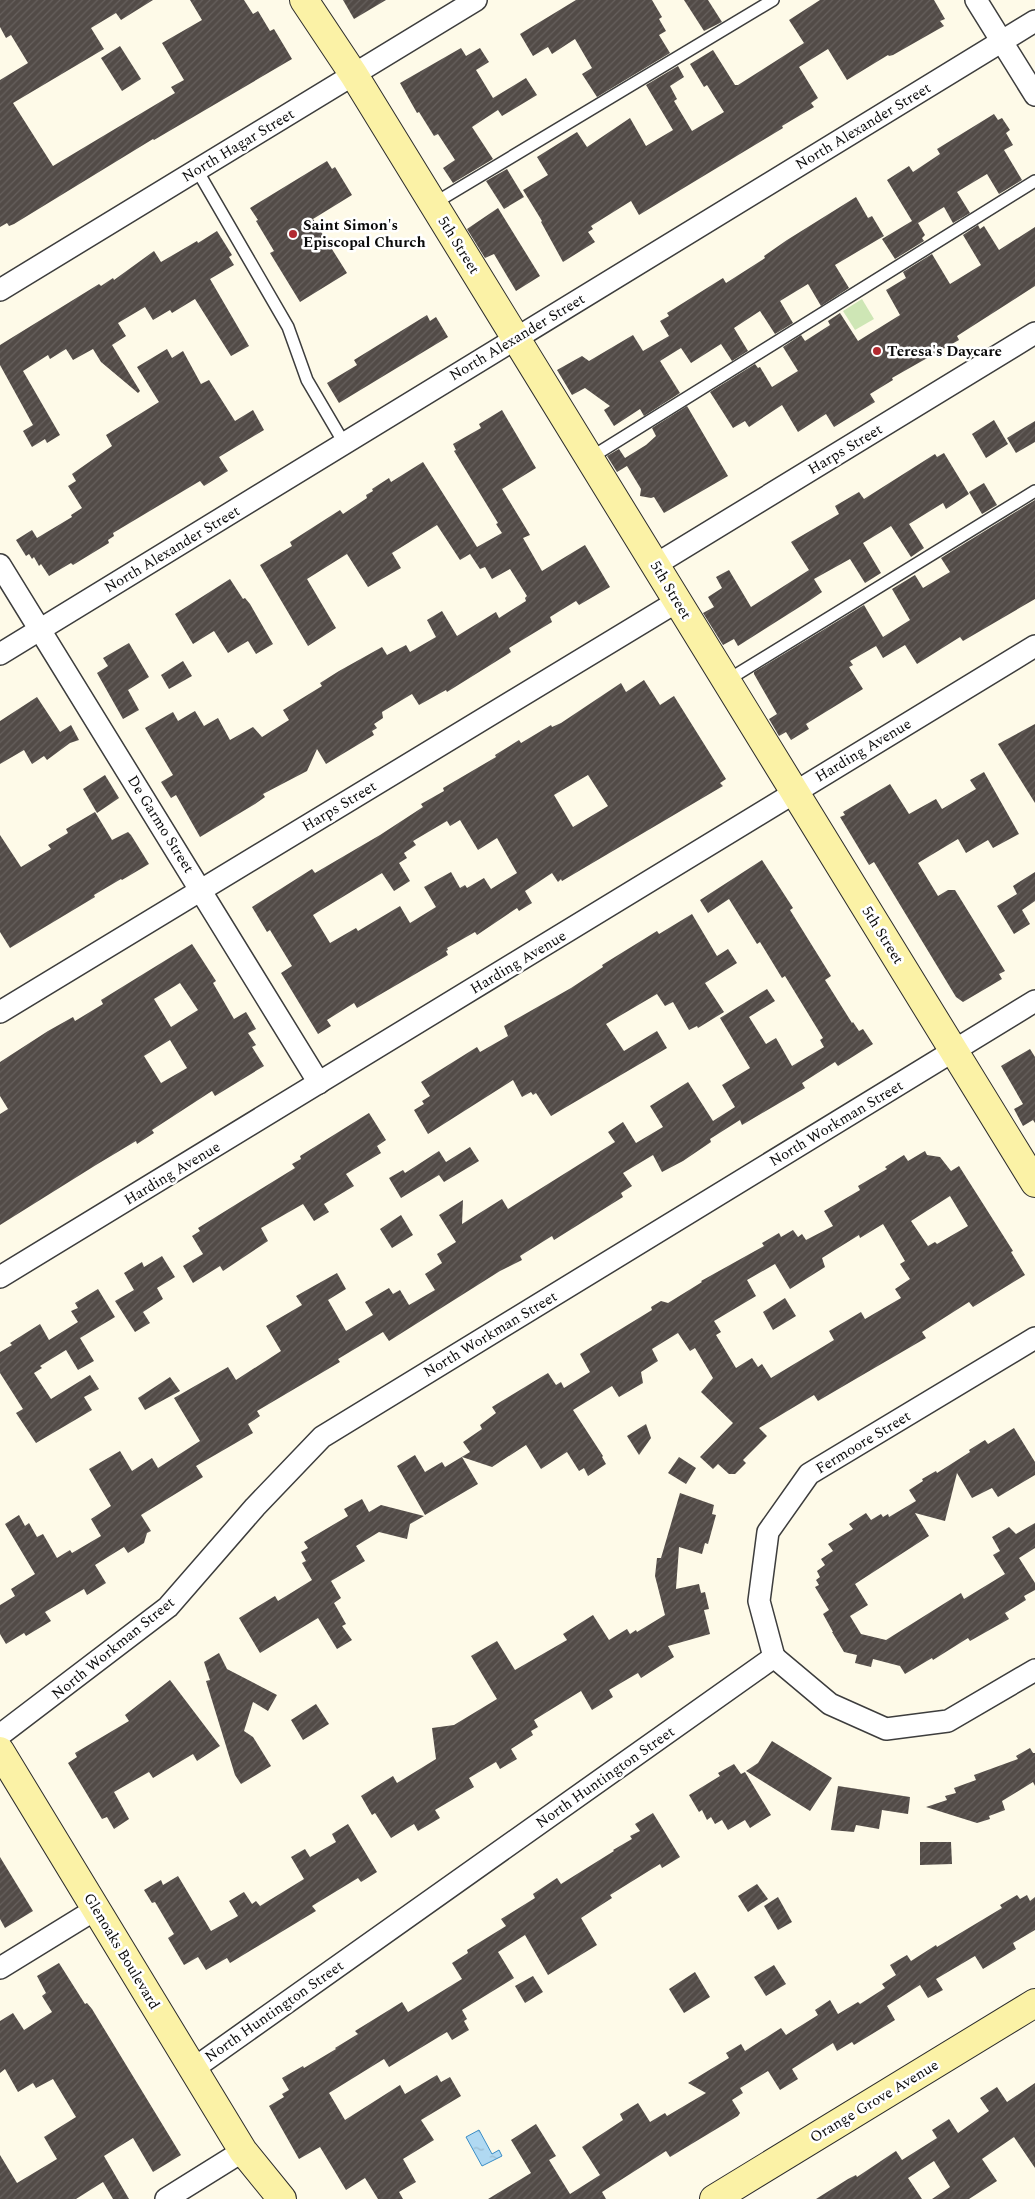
<svg xmlns="http://www.w3.org/2000/svg" width="1035" height="2199" font-family="Spectral,serif">
<style>
.grass{fill:#cee6b5}
.water{fill:url(#water-ripples);stroke:#3a8dc6}
.building{fill:url(#building-hatch);fill-rule:evenodd}
.lines{fill:none;stroke-linecap:round;stroke-linejoin:round}
.lane-casing{stroke:#3d3d3d;stroke-width:14}
.street-casing{stroke:#3d3d3d;stroke-width:24}
.secondary-casing{stroke:#2c2c2c;stroke-width:30}
.lane{stroke:#fff;stroke-width:11}
.street{stroke:#fff;stroke-width:21}
.secondary{stroke:#fbf2a6;stroke-width:28}
.poi-dot{fill:#b22a30;stroke:#fff;stroke-width:2}
.labels{text-anchor:middle;stroke-width:5;stroke-linejoin:round;paint-order:stroke}
.street-label{font-size:15px;fill:#0a0a0a;stroke:#fff}
.poi-label{font-size:15px;font-weight:bold;fill:#0a0a0a;stroke:#fff;text-anchor:start}
</style>
<defs>
<pattern id="water-ripples" width="26" height="14" patternUnits="userSpaceOnUse" patternTransform="scale(1.25)"><rect width="26" height="14" fill="#b0d9f2"/><path d="M2 4q2-2 4 0t4 0M15 11q2-2 4 0t4 0" fill="none" stroke="#96b9ce"/></pattern>
<pattern id="building-hatch" width="6" height="6" patternUnits="userSpaceOnUse" patternTransform="scale(1.25)"><rect width="6" height="6" fill="#524b47"/><path d="M-1 1l2-2M0 6l6-6M5 7l2-2" fill="none" stroke="#66605d"/></pattern>
</defs>
<rect width="100%" height="100%" fill="#fefae8"/>
<polygon class="grass" points="862,299 874,319 855,330 843,311"/>
<polygon class="water" points="479,2130 492,2154 499,2150 502,2156 482,2166 466,2137"/>
<g class="building">
<polygon points="0,0 153,0 121,20 116,13 91,28 104,49 13,103 53,166 175,93 171,87 184,80 162,43 202,20 190,0 244,0 253,14 258,11 270,31 274,29 292,59 154,140 153,139 14,224 9,226 7,223 0,227 0,80 28,63 11,35 6,38 0,27"/>
<polygon points="343,0 386,0 354,19"/>
<polygon points="576,0 652,0 662,17 659,19 666,31 659,35 670,53 597,97 582,74 592,68 575,39 552,54 548,47 533,56 520,34"/>
<polygon points="684,0 708,0 722,22 704,31"/>
<polygon points="820,0 934,0 945,19 940,21 944,26 893,55 889,56 888,55 847,80 828,49 799,67 818,98 811,103 814,107 782,126 783,128 639,215 631,201 591,226 593,229 588,232 595,242 563,262 541,222 542,221 523,190 548,175 537,157 577,132 587,147 630,118 646,146 673,130 646,85 678,66 684,77 670,86 677,99 674,101 692,131 724,112 707,85 704,87 690,64 713,50 735,85 738,85 804,43 789,20"/>
<polygon points="120,46 141,79 122,91 101,58"/>
<polygon points="461,48 466,56 480,48 489,62 476,70 493,98 526,78 537,95 502,116 498,110 472,127 493,159 453,183 443,168 455,160 438,134 434,136 419,112 417,113 400,83"/>
<polygon points="994,114 998,120 1002,118 1010,130 1006,133 1013,145 1004,150 1022,180 999,194 987,174 957,192 970,213 953,223 944,207 918,223 925,235 922,238 924,241 895,259 882,239 912,221 887,180 909,166 913,172 940,154 937,149"/>
<polygon points="327,161 332,169 335,167 352,195 313,219 347,273 300,302 270,253 274,251 256,221 258,220 250,208"/>
<polygon points="507,169 524,197 504,209 486,181"/>
<polygon points="856,197 868,218 872,216 884,236 835,265 849,288 821,306 808,284 780,301 793,323 775,334 760,311 734,328 748,351 732,361 721,344 691,363 681,348 660,361 680,393 644,416 640,409 614,426 604,410 610,406 585,388 572,395 557,370 582,356 589,361 633,335 643,351 669,336 660,321 669,316 667,313 723,278 726,283 765,258 764,256 787,240"/>
<polygon points="498,208 540,276 516,291 494,254 485,258 467,229"/>
<polygon points="978,225 980,229 984,226 999,250 1035,227 1035,286 957,336 959,340 892,378 893,380 870,394 875,402 834,427 826,414 798,432 782,405 749,427 745,421 733,428 710,392 755,364 758,368 760,367 772,387 798,371 783,347 801,335 805,341 830,325 828,321 840,313 858,341 900,315 886,290 906,278 903,272 932,254 950,284 981,265 963,235"/>
<polygon points="217,231 232,255 229,257 234,265 210,279 249,346 231,356 195,299 172,313 170,310 153,320 145,307 118,323 126,336 112,345 140,391 138,393 101,362 93,349 73,360 66,349 50,359 48,355 23,371 60,435 47,443 45,439 32,447 23,431 33,425 0,365 0,345 99,284 101,286 113,278 114,280 154,251 161,262 197,241 198,243"/>
<polygon points="427,315 430,321 436,317 448,337 339,403 327,383 357,365 354,360"/>
<polygon points="167,349 172,358 183,351 201,384 209,380 235,421 253,410 264,430 219,457 228,471 204,486 200,481 113,533 114,536 108,540 109,543 73,565 71,563 49,576 41,564 39,566 34,557 32,559 29,554 26,556 16,540 32,530 37,538 72,517 71,515 82,508 68,486 76,481 72,474 112,446 106,435 159,402 137,367"/>
<polygon points="687,406 728,476 664,513 654,497 651,498 640,496 641,489 627,466 617,472 607,456 619,449 625,458 646,445 656,436 652,428"/>
<polygon points="502,410 536,468 502,489 530,535 523,538 542,571 585,545 610,587 579,605 576,601 550,617 552,622 509,648 511,652 447,692 446,690 419,705 412,694 382,712 383,718 374,724 377,728 372,731 374,735 326,764 317,749 307,771 263,794 265,797 255,804 200,837 176,795 171,798 161,782 173,775 145,728 173,712 178,721 195,711 204,726 218,718 230,740 253,727 262,737 289,720 283,710 322,686 320,683 339,671 382,647 387,655 406,645 410,652 436,637 427,620 442,611 457,636 496,612 499,618 526,601 525,598 527,596 510,569 492,579 485,567 480,569 470,554 460,560 437,525 392,553 401,568 368,587 347,554 307,579 336,628 308,646 260,565 292,546 290,542 340,510 343,514 367,498 366,495 373,491 372,489 389,478 391,482 423,462 477,547 502,533 496,524 498,523 454,451 456,450 453,444 481,428 479,424"/>
<polygon points="994,420 1008,444 986,458 972,434"/>
<polygon points="1035,421 1035,442 1016,453 1007,438"/>
<polygon points="944,453 969,494 946,509 943,503 909,524 924,548 911,557 891,526 863,543 881,573 865,583 850,559 814,579 822,592 809,601 738,646 734,639 723,645 703,613 714,607 708,597 722,588 716,577 729,570 751,607 809,570 791,542 839,514 835,506 859,492 864,499 935,454 937,457"/>
<polygon points="984,483 997,505 982,514 969,492"/>
<polygon points="1035,500 1035,599 963,641 960,637 917,664 905,645 883,658 876,646 850,661 853,665 849,667 863,689 806,724 809,729 791,740 786,732 779,736 769,719 777,714 754,674 754,672 864,605 883,637 910,620 892,589 915,575 923,588 950,572 941,558"/>
<polygon points="230,579 243,599 245,598 250,604 273,644 256,654 248,641 228,653 214,631 193,644 175,614"/>
<polygon points="129,643 149,677 128,690 139,710 123,719 97,673 108,666 103,658"/>
<polygon points="183,661 192,676 169,689 161,675"/>
<path d="M644 680 660 705 674 696 726 779 720 783 723 786 562 881 561 879 558 882 552 873 525 891 532 903 519 911 517 908 477 935 475 932 447 948 448 950 446 951 448 955 357 1008 354 1003 327 1020 331 1026 318 1034 281 973 292 966 270 930 267 932 252 907 312 869 315 873 380 835 423 807 421 804 444 791 443 788 496 757 495 755 519 740 521 743 551 725 552 727 561 723 621 683 626 692ZM588 775 608 806 573 827 554 795ZM460 820 478 850 497 838 517 873 491 889 484 878 467 888 465 885 460 888 451 872 424 887 436 907 410 923 400 906 358 931 356 928 330 943 313 915 382 873 394 891 410 881 399 863 407 858 404 853 416 845 413 841 447 821 450 826Z"/>
<polygon points="37,697 60,732 71,725 79,740 70,743 47,760 44,756 32,764 24,750 0,764 0,721"/>
<polygon points="1035,724 1035,803 998,744"/>
<polygon points="984,772 1019,834 993,848 988,840 966,853 958,839 918,863 938,896 948,890 955,890 1005,971 999,974 1002,979 963,1002 956,997 874,862 869,865 840,817 845,815 843,812 890,784 909,814 936,799 942,809 976,789 970,780"/>
<polygon points="105,775 119,798 97,813 83,789"/>
<polygon points="95,812 112,840 128,832 131,835 149,864 122,880 121,879 94,895 95,897 10,948 0,932 0,835 21,867 51,849 48,845 68,833 66,829"/>
<polygon points="762,860 793,908 790,910 831,976 825,980 852,1023 853,1022 859,1031 863,1029 873,1044 838,1066 835,1062 802,1083 805,1088 742,1125 740,1120 710,1139 711,1142 683,1161 662,1172 653,1155 623,1173 632,1186 621,1193 623,1197 554,1240 552,1236 520,1256 522,1260 500,1271 389,1341 383,1332 338,1359 340,1362 257,1411 260,1416 248,1424 253,1433 196,1466 203,1477 141,1515 151,1531 147,1533 144,1543 128,1553 124,1547 95,1565 106,1583 87,1595 84,1589 45,1612 51,1621 26,1636 24,1633 6,1644 0,1634 0,1605 15,1596 11,1589 35,1574 5,1524 19,1515 25,1526 29,1523 37,1537 43,1534 57,1558 70,1550 72,1553 101,1536 91,1519 111,1506 89,1469 120,1451 132,1471 152,1458 158,1468 200,1441 174,1398 228,1367 236,1380 281,1351 266,1326 302,1305 296,1296 337,1273 346,1289 328,1300 346,1331 373,1315 365,1302 389,1288 393,1294 400,1290 409,1305 435,1290 425,1274 442,1263 437,1254 456,1242 439,1215 463,1200 462,1224 502,1199 508,1209 615,1142 608,1132 623,1122 636,1143 663,1127 650,1106 688,1082 713,1121 735,1107 722,1085 750,1068 720,1018 767,989 775,1001 749,1017 766,1044 776,1038 792,1066 824,1047 820,1040 823,1038 785,976 782,978 760,942 757,944 729,899 708,913 700,900"/>
<polygon points="1035,872 1035,901 1022,910 1030,924 1014,934 997,906 1017,894 1013,886"/>
<polygon points="692,914 717,956 728,949 737,963 705,983 724,1012 698,1028 697,1026 689,1030 673,1002 665,1006 657,994 606,1024 624,1051 657,1031 667,1048 650,1058 551,1116 536,1093 533,1095 531,1092 522,1097 513,1080 428,1134 414,1110 424,1104 422,1101 430,1096 421,1082 477,1047 480,1052 508,1036 504,1026 571,988 603,967 602,965 657,931 659,934"/>
<path d="M192 944 216 981 213 983 234 1019 246 1012 256 1029 248 1033 256 1045 252 1047 264 1066 215 1096 212 1091 152 1130 154 1133 137 1144 136 1141 96 1165 0 1225V1114L8 1109 0 1096V1062L48 1031 73 1017 75 1021 103 1004 101 1000ZM180 983 198 1010 171 1027 154 999ZM170 1040 187 1068 161 1083 144 1056Z"/>
<polygon points="1030,1049 1035,1057 1035,1123 1033,1120 1023,1126 1014,1109 1023,1104 1001,1066"/>
<polygon points="369,1113 386,1140 377,1146 381,1153 346,1174 354,1186 324,1204 329,1212 314,1221 303,1204 261,1228 268,1241 223,1271 220,1266 193,1283 183,1266 203,1254 192,1236 200,1231 198,1228 295,1168 292,1164 301,1159 300,1156"/>
<polygon points="470,1147 479,1161 444,1182 439,1175 401,1198 389,1178 403,1170 405,1173 439,1151 446,1162"/>
<path d="M925 1151 927 1155 940 1157 951 1171 959 1166 1013 1251 1011 1252 1025 1275 973 1307 969 1302 922 1332 926 1338 871 1370 818 1401 814 1395 759 1428 767 1436 743 1460 746 1463 735 1474H729L718 1464 713 1469 700 1457 733 1423 701 1392 713 1378 695 1348 690 1351 678 1333 652 1349 658 1361 641 1372 643 1383 619 1397 612 1386 573 1410 603 1456 602 1457 606 1464 588 1476 584 1468 579 1471 567 1452 541 1469 526 1445 492 1467 462 1457 478 1484 425 1515 397 1466 415 1455 425 1472 442 1462 445 1467 470 1452 463 1442 482 1429 480 1425 496 1413 492 1407 548 1373 556 1385 561 1382 564 1388 590 1372 580 1354 652 1310 651 1307 661 1301 668 1303 702 1282 701 1281 764 1246 762 1243 779 1233 781 1237 793 1230 798 1237 802 1234 806 1240 833 1226 824 1211 860 1190 858 1186 887 1169 885 1167 904 1155 908 1161ZM950 1196 968 1226 937 1244 935 1242 928 1246 911 1221ZM883 1224 905 1261 900 1264 910 1279 895 1289 901 1298 865 1319 861 1312 829 1331 834 1340 771 1378 762 1364 758 1367 752 1358 736 1368 716 1335 721 1332 714 1321 756 1296 747 1280 775 1264 790 1289 825 1267 822 1258 859 1235 860 1238Z"/>
<polygon points="401,1215 413,1235 392,1248 380,1229"/>
<polygon points="162,1256 175,1277 157,1288 163,1299 143,1312 150,1323 135,1332 115,1301 134,1290 124,1273 142,1262 144,1267"/>
<polygon points="98,1289 115,1317 80,1338 94,1361 78,1370 66,1350 40,1366 42,1368 34,1373 51,1399 90,1375 99,1389 84,1397 92,1410 36,1443 16,1413 23,1409 0,1373 0,1352 12,1345 10,1343 40,1324 49,1340 78,1322 71,1311 78,1308 75,1303"/>
<polygon points="785,1298 796,1316 773,1330 763,1312"/>
<polygon points="170,1377 180,1391 145,1410 138,1398"/>
<polygon points="646,1424 651,1438 639,1455 627,1436"/>
<polygon points="1014,1428 1035,1462 1035,1475 998,1497 992,1488 972,1498 957,1473 945,1521 915,1513 929,1536 855,1584 868,1605 850,1616 861,1634 886,1640 961,1593 964,1599 1005,1574 993,1555 1000,1551 992,1537 1009,1527 1016,1534 1035,1523 1035,1548 1019,1558 1035,1583 1035,1590 1024,1596 1026,1600 1005,1613 1009,1619 970,1641 968,1638 933,1660 932,1658 905,1674 900,1666 873,1659 871,1667 855,1663 857,1655 844,1652 832,1632 833,1632 823,1614 829,1610 815,1587 819,1585 816,1580 820,1577 817,1571 825,1565 821,1559 833,1551 828,1544 853,1529 849,1524 866,1513 871,1520 881,1514 883,1517 888,1514 889,1517 916,1501 909,1490 923,1481 922,1479 936,1471 937,1473 970,1452 969,1450 985,1440 988,1444"/>
<polygon points="679,1457 696,1468 686,1484 668,1473"/>
<polygon points="680,1493 714,1505 712,1514 716,1515 708,1544 705,1543 702,1554 679,1547 676,1589 699,1584 701,1593 705,1592 709,1609 704,1610 710,1634 668,1646 674,1657 641,1678 638,1673 609,1690 613,1697 592,1710 581,1691 534,1720 538,1727 531,1731 533,1735 511,1749 517,1759 500,1769 496,1762 469,1778 474,1787 435,1810 440,1818 418,1831 414,1824 391,1838 375,1813 372,1815 361,1796 393,1776 397,1783 436,1759 432,1728 454,1725 497,1699 471,1656 497,1641 515,1670 567,1640 563,1634 593,1615 609,1640 627,1629 630,1634 636,1630 637,1632 665,1615 655,1576 657,1558 661,1558"/>
<polygon points="362,1499 369,1512 381,1505 424,1516 410,1524 407,1539 379,1532 356,1546 365,1561 331,1581 341,1598 334,1603 346,1624 342,1626 352,1640 337,1649 318,1618 260,1653 239,1618 275,1596 278,1601 312,1580 302,1563 306,1561 301,1552 308,1548 304,1542 348,1516 344,1509"/>
<polygon points="219,1653 227,1669 277,1695 268,1711 253,1702 244,1731 253,1737 271,1766 241,1784 235,1775 206,1681 210,1680 204,1662"/>
<polygon points="170,1680 220,1746 197,1761 193,1754 153,1778 149,1772 114,1792 129,1819 114,1829 107,1817 102,1819 68,1763 77,1757 75,1753 129,1721 125,1715"/>
<polygon points="316,1704 329,1724 303,1740 291,1720"/>
<polygon points="772,1741 832,1778 810,1811 746,1771 758,1763"/>
<polygon points="1030,1748 1033,1753 1035,1753 1035,1786 1033,1782 1002,1801 1005,1810 989,1816 990,1819 977,1823 926,1807 947,1800 945,1796 956,1793 954,1788 976,1780 974,1775 1018,1759 1016,1756"/>
<polygon points="734,1764 741,1774 745,1772 771,1815 750,1828 745,1820 728,1830 722,1820 715,1824 711,1817 707,1820 702,1810 699,1812 689,1795 720,1776 718,1773"/>
<polygon points="838,1786 910,1797 908,1814 882,1810 879,1829 856,1825 854,1832 831,1830"/>
<polygon points="653,1813 680,1857 662,1868 660,1864 610,1895 612,1898 581,1918 597,1945 548,1975 525,1935 498,1952 514,1978 462,2010 467,2019 464,2021 469,2030 452,2040 447,2032 389,2067 384,2059 329,2093 345,2120 400,2085 405,2094 437,2075 441,2082 450,2077 461,2096 421,2120 434,2140 403,2159 416,2182 399,2192 403,2199 378,2199 365,2178 346,2190 320,2147 299,2159 269,2106 284,2097 282,2094 289,2090 282,2078 303,2066 304,2068 336,2049 335,2048 358,2034 355,2031 402,2002 408,2012 462,1979 452,1963 468,1953 467,1950 506,1926 501,1919 535,1898 533,1894 557,1878 561,1884 614,1851 613,1850 632,1839 630,1836 640,1831 635,1824"/>
<polygon points="348,1824 377,1872 361,1882 358,1878 312,1906 316,1911 230,1963 227,1958 206,1970 198,1957 184,1965 168,1938 174,1934 155,1902 152,1903 144,1890 161,1880 163,1885 178,1876 211,1931 238,1916 229,1901 244,1892 252,1904 256,1901 260,1906 304,1879 291,1857 305,1849 310,1857 336,1842 332,1834"/>
<polygon points="920,1842 951,1842 952,1864 920,1865"/>
<polygon points="0,1857 33,1911 5,1928 0,1919"/>
<polygon points="757,1884 768,1899 748,1912 738,1896"/>
<polygon points="1017,1895 1020,1899 1027,1895 1030,1901 1035,1897 1035,1930 1013,1943 1016,1949 983,1969 975,1956 936,1979 943,1990 928,1998 920,1985 887,2006 895,2020 854,2045 852,2042 837,2051 833,2043 792,2069 798,2079 780,2090 768,2071 740,2088 743,2093 732,2100 740,2113 738,2116 670,2157 666,2151 602,2192 606,2199 488,2199 531,2173 511,2140 536,2124 556,2156 549,2160 570,2194 600,2175 582,2147 623,2120 620,2114 638,2103 650,2122 665,2113 667,2116 706,2093 688,2083 729,2058 726,2053 741,2044 745,2051 781,2028 786,2035 818,2015 815,2010 830,2000 838,2014 858,2002 860,2004 885,1988 882,1984 896,1975 890,1965 907,1955 911,1961 936,1945 937,1947 1002,1908 1000,1905"/>
<polygon points="778,1897 792,1922 778,1930 764,1906"/>
<polygon points="59,1963 85,2004 87,2003 92,2009 181,2155 153,2172 133,2138 104,2156 129,2199 113,2199 103,2182 76,2199 0,2199 0,2155 17,2183 57,2159 44,2137 76,2117 53,2079 36,2088 33,2083 18,2092 5,2069 0,2073 0,2021 13,2013 24,2030 52,2012 42,1996 46,1993 37,1976"/>
<polygon points="774,1965 786,1984 766,1996 754,1977"/>
<polygon points="695,1972 710,1997 684,2013 669,1989"/>
<polygon points="533,1976 543,1992 525,2003 515,1986"/>
<polygon points="1035,2083 1035,2168 1014,2137 982,2159 997,2181 969,2199 932,2199 950,2187 934,2161 908,2178 922,2199 816,2199 848,2179 856,2175 857,2177 896,2151 902,2160 937,2138 932,2130 949,2119 958,2133 989,2111 980,2098 997,2087 1007,2102"/>
</g>
<g class="lines">
<defs>
<g id="lane">
<polyline points="197,170 288,327 307,380 344,443"/>
<polyline points="433,204 773,0"/>
<polyline points="590,458 1035,181"/>
<polyline points="726,681 1035,491"/>
</g>
<g id="street">
<polyline points="976,0 1035,95"/>
<polyline points="0,290 476,0"/>
<polyline points="0,565 319,1083"/>
<polyline points="655,565 1035,333"/>
<polyline points="0,654 1035,21"/>
<polyline points="0,1012 678,601"/>
<polyline points="0,1277 1035,646"/>
<polyline points="774,1657 759,1601 768,1532 809,1474 1035,1338"/>
<polyline points="0,1735 168,1607 255,1507 322,1437 1035,1001"/>
<polyline points="0,1968 96,1909"/>
<polyline points="193,2069 774,1657 830,1704 886,1729 948,1721 1035,1670"/>
<polyline points="166,2199 243,2151"/>
</g>
<g id="secondary">
<polyline points="304,0 354,75 1035,1183"/>
<polyline points="0,1751 243,2151 282,2199"/>
<polyline points="714,2199 1035,2003"/>
</g>
</defs>
<use href="#lane" class="lane-casing"/>
<use href="#street" class="street-casing"/>
<use href="#secondary" class="secondary-casing"/>
<use href="#lane" class="lane"/>
<use href="#street" class="street"/>
<use href="#secondary" class="secondary"/>
</g>
<g class="poi-dot">
<circle cx="293" cy="234" r="5"/>
<circle cx="877" cy="351" r="5"/>
</g>
<g class="labels">
<g class="street-label">
<text transform="translate(863 126) rotate(-31)" y="5">North Alexander Street</text>
<text transform="translate(238 145) rotate(-31)" y="5">North Hagar Street</text>
<text transform="translate(459 245) rotate(58)" y="5">5th Street</text>
<text transform="translate(517 337) rotate(-31)" y="5">North Alexander Street</text>
<text transform="translate(845 449) rotate(-31)" y="5">Harps Street</text>
<text transform="translate(172 549) rotate(-31)" y="5">North Alexander Street</text>
<text transform="translate(671 590) rotate(59)" y="5">5th Street</text>
<text transform="translate(863 750) rotate(-31)" y="5">Harding Avenue</text>
<text transform="translate(339 806) rotate(-31)" y="5">Harps Street</text>
<text transform="translate(161 824) rotate(58)" y="5">De Garmo Street</text>
<text transform="translate(883 935) rotate(58)" y="5">5th Street</text>
<text transform="translate(518 962) rotate(-31)" y="5">Harding Avenue</text>
<text transform="translate(836 1123) rotate(-31)" y="5">North Workman Street</text>
<text transform="translate(172 1173) rotate(-31)" y="5">Harding Avenue</text>
<text transform="translate(490 1334) rotate(-31)" y="5">North Workman Street</text>
<text transform="translate(863 1442) rotate(-31)" y="5">Fermoore Street</text>
<text transform="translate(113 1648) rotate(-39)" y="5">North Workman Street</text>
<text transform="translate(605 1777) rotate(-35)" y="5">North Huntington Street</text>
<text transform="translate(122 1951) rotate(59)" y="5">Glenoaks Boulevard</text>
<text transform="translate(274 2011) rotate(-35)" y="5">North Huntington Street</text>
<text transform="translate(874 2101) rotate(-31)" y="5">Orange Grove Avenue</text>
</g>
<g class="poi-label">
<text x="303" y="230">Saint Simon's<tspan x="303" dy="17">Episcopal Church</tspan></text>
<text x="887" y="356">Teresa's Daycare</text>
</g>
</g>
</svg>
